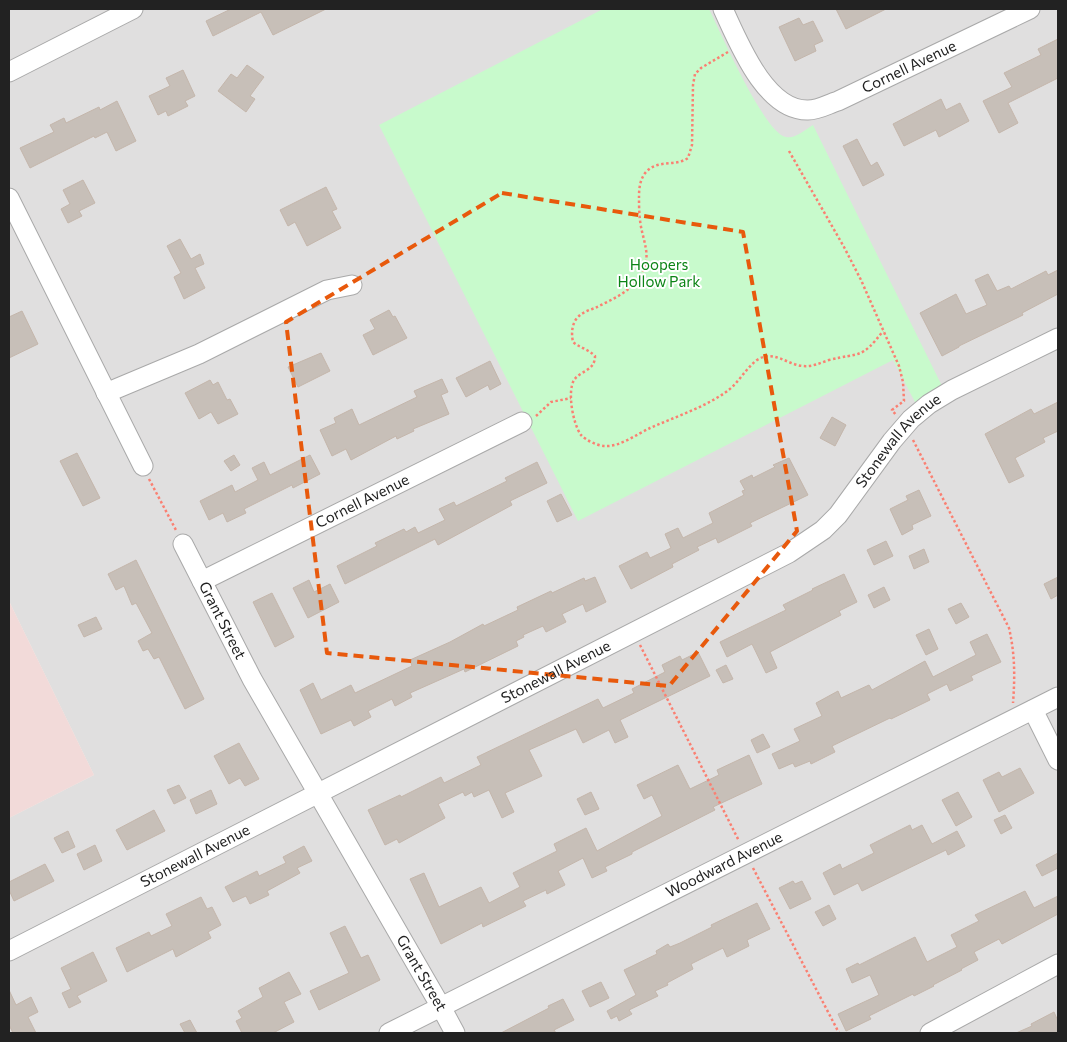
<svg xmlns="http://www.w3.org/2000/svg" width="1067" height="1042" font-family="Commissioner,sans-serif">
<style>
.residential{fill:#e0dfdf}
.commercial{fill:#f2dad9}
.park{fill:#c8facc}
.building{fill:#c7bfb8;stroke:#c4b6ab}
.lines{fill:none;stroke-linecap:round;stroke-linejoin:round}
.minor-casing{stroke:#a9a9a9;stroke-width:21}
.path{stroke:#fa8072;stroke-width:2.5;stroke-dasharray:2.5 2.5;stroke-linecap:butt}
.minor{stroke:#fff;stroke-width:19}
.marked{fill:none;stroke:#e8590c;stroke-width:4;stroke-dasharray:10 6;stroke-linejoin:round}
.labels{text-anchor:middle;stroke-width:4;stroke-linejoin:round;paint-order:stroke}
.street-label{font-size:15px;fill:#222;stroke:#fff}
.park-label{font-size:15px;fill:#0c8416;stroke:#fff}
</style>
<rect width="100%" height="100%" fill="#f2efe9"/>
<polygon class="residential" points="9,9 1058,9 1058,1033 9,1033 9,818 94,775 9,601"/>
<polygon class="commercial" points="9,601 94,775 9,818"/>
<path class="park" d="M603 9H709C720 31 764 133 786 137 795 139 805 130 813 125L942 386 916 404 893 360 578 521 379 125Z"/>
<g class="building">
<polygon points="231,9 326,9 273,35 261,12 213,36 206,21"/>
<polygon points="836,9 886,9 846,29"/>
<polygon points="799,18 803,25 813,21 823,41 814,45 816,51 795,61 779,27"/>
<polygon points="1058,39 1058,78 1008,103 1018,123 999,133 983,101 1012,87 1004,73 1041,55 1038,49"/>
<polygon points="247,65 264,77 250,96 255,99 246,112 218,91 231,74 237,78"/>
<polygon points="183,70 195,96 185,101 188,106 168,116 166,111 158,115 149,96 170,86 166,78"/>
<polygon points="941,99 946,110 960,103 969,121 939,137 936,130 904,146 893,124"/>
<polygon points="117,101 136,141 116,151 107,132 95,138 94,136 30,168 20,148 54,132 50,125 64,118 66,123 99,107 100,110"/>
<polygon points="857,139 871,166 877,162 884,175 863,186 843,146"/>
<polygon points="83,180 95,203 79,211 82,216 68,223 61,209 70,204 63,190"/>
<polygon points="326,187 337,209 332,211 341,228 307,246 295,222 288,226 280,210"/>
<polygon points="180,239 191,259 200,254 204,264 195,268 205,288 184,299 174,277 181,273 167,246"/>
<polygon points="1058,270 1058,294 1022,313 1023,315 959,346 959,347 942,356 920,313 956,294 966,314 987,305 975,280 988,274 997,291 1009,286 1011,289 1046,271 1048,275"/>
<polygon points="389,310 393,317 395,316 407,338 373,355 363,335 375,329 370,320"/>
<polygon points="22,311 38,344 9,358 9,317"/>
<polygon points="321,353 330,371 298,387 288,367"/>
<polygon points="490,361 501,384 490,390 488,385 466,397 456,378"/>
<polygon points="442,379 448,392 441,395 449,414 413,429 414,431 397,439 396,436 351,460 346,449 332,456 320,430 336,423 334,418 352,409 359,425 417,397 414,391"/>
<polygon points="210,380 213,385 218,382 227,400 230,399 238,414 218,424 211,412 199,419 185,393"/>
<polygon points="1058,402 1058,431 1043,438 1045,442 1015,458 1024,476 1009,483 985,434 1031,409 1034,414"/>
<polygon points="832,417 846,425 835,446 820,438"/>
<polygon points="77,453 100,498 83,506 60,461"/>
<polygon points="234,455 240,465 231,471 224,461"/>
<polygon points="310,455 320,474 293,488 292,485 244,509 246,513 227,522 223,513 209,520 200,501 232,485 235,492 258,480 252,468 264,462 270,475"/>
<polygon points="789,458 808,495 750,523 752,526 718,543 716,538 697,547 699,550 672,564 673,567 631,589 619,566 647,552 650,558 671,548 665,534 678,528 683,538 713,523 709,513 744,495 742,491 745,490 740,481 752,475 753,478 775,467 773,465"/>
<polygon points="537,462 547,483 510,501 512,505 438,545 435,539 345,584 337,566 377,546 375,543 404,529 406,532 415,527 418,533 445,520 439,509 454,502 456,506 507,481 505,478"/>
<polygon points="919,490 931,516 912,525 913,529 902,535 890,509 908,500 906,496"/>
<polygon points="561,494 572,515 557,522 547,501"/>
<polygon points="886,541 893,556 874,565 867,550"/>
<polygon points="924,549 929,562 914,569 909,556"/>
<polygon points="136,560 204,699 185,709 159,657 154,659 148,649 143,651 138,641 152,633 136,603 132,605 124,586 116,590 108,574"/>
<polygon points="844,574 857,602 839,611 841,615 770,652 777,668 766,673 752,644 727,657 720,642 786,610 783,605 813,590 812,589"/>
<polygon points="595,577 606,602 586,612 583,604 562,614 566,622 546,632 543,626 523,635 524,637 516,641 518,646 465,672 464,669 410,693 412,697 395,706 392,699 368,711 371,717 354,726 351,720 321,734 300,690 313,683 321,700 351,685 355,693 412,666 410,660 450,642 483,624 484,626 518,610 517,607 551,591 552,593 584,578 585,581"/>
<polygon points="1058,577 1058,595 1051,599 1044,584"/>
<polygon points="309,580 314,592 330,584 339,602 308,618 293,588"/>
<polygon points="884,587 890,600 874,608 868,595"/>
<polygon points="272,593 294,637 275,647 253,602"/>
<polygon points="961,603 969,617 956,624 948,609"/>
<polygon points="96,617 102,629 84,637 78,625"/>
<polygon points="929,629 938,649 926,655 916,635"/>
<polygon points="987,634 1001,662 971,676 973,680 950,691 947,684 927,694 930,700 891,719 890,718 832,746 835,752 811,764 810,761 795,767 793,763 779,769 772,754 800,741 794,729 822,716 816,703 838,691 841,698 869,685 872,690 925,661 933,677 976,655 970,642"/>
<polygon points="698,652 710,676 620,720 628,737 615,743 609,730 583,743 576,729 529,750 542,776 505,793 514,812 502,818 489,790 474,797 472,792 465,796 463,792 438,804 445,818 399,843 397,839 385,845 368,810 400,795 401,797 441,777 444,783 481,765 477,757 598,699 603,708 634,693 632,689 665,672 662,665 680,656 682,660"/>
<polygon points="726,665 733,679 723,683 716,670"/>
<polygon points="763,734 770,747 757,753 751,740"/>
<polygon points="239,743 259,779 245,786 240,778 229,784 214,756"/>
<polygon points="749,755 762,784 713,807 715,810 632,852 632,854 605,867 607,871 592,878 583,858 558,871 565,885 547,894 546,890 523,901 526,906 483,927 482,923 441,944 410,879 424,873 439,907 481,887 489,903 520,887 513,873 557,851 554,844 586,828 597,851 662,816 652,795 644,799 637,785 678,765 690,789 719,775 717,770"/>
<polygon points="1020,768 1034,793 999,812 983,780 999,772 1002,777"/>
<polygon points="179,785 186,798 174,804 167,790"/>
<polygon points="211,790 217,804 196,814 190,800"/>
<polygon points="591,792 599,809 585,815 577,799"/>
<polygon points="958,792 972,817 956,826 942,800"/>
<polygon points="154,810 165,831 127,850 116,830"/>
<polygon points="1005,815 1012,828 1001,834 994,820"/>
<polygon points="910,825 912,830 922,825 932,844 957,831 965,846 948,855 946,850 862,891 858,883 834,895 823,873 840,864 842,869 874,853 870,845"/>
<polygon points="68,831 75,847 62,853 54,838"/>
<polygon points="95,845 102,861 84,870 77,854"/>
<polygon points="304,846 312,861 297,868 300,873 267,891 269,895 250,904 246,896 233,902 225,887 257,871 259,876 286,863 283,857"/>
<polygon points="1058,853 1058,868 1042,876 1036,865"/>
<polygon points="45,864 54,881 14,901 9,890 9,882"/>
<polygon points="793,881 795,884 802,881 811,899 790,909 779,888"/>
<polygon points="1025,891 1034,908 1058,896 1058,914 1002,944 999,939 974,952 978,960 961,969 962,970 933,985 934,986 914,996 913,994 869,1016 871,1019 846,1031 838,1014 879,995 870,975 852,983 846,969 858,963 859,965 915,937 927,962 957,947 951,935 979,921 975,915"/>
<polygon points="201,897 207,909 212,907 221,925 208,932 211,938 176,957 173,949 127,972 116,948 149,932 151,936 172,926 166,914"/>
<polygon points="757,903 770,929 747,940 749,946 727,957 723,948 691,964 693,969 667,983 668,985 655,991 658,996 629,1010 632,1014 619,1021 617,1016 611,1019 607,1011 636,995 624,970 657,954 656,951 668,944 670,947 680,943 712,927 711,925"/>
<polygon points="829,905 836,919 823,926 815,912"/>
<polygon points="345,926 361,958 368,955 380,980 319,1010 310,991 349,973 330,933"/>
<polygon points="93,952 107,981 77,996 81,1002 69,1008 62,993 71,989 61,968"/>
<polygon points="289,972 301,994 284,1002 294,1022 273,1033 242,1033 236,1021 242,1018 238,1011 263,997 259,988"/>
<polygon points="601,982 609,998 590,1007 582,991"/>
<polygon points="9,990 16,1005 31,997 38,1012 28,1017 36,1033 13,1033 9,1025"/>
<polygon points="563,999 574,1020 554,1030 556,1033 501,1033 549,1008 548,1006"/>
<polygon points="1054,1012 1058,1021 1058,1033 1016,1033 1032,1026 1031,1024"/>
<polygon points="190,1020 197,1033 185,1033 180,1024"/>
</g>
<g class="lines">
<defs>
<g id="minor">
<path id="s1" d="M723 9C738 41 765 111 808 110 819 110 828 104 838 101L1030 9"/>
<polyline points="9,72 133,9"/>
<polyline points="9,198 143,466"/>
<polyline points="106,393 199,354 327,290 352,285"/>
<path id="s2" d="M183 544 252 679 441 1007 455 1033"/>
<path id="s3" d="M202 581 522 422"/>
<polyline points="1033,710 1058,760"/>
<path id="s4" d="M9 951 789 553 823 530 838 515 892 441 911 419 929 404 952 390 1058 338"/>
<path id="s5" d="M389 1033 1058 697"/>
<polyline points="930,1033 1058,964"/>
</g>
</defs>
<use href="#minor" class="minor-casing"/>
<g class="path">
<path d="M728 52 701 68 695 74 693 85 692 145 688 158C675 167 658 159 646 172 640 179 639 188 639 197 639 204 639 212 640 220 642 240 653 256 641 275 632 291 611 300 595 308 589 310 583 312 578 317 572 323 571 333 573 342 580 348 588 349 595 356 595 371 581 370 574 380 567 392 573 424 581 435 586 440 597 446 605 446 620 447 637 434 650 428 675 417 703 408 726 392 738 384 745 369 757 360 774 349 787 365 803 366 812 367 820 363 829 360 860 352 861 360 883 331"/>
<polyline points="789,151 844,247 861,280 899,366 903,382 904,401 892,410 896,415"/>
<polyline points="536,416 551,402 571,398"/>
<path d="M913 440 1009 628C1015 654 1015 677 1013 703"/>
<polyline points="149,479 177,532"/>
<polyline points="640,645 739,841"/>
<polyline points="753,868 839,1033"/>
</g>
<use href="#minor" class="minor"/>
</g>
<path class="marked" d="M502 193 743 232 797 531 669 686 327 653 286 322Z"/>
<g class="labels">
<g class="street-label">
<text dy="5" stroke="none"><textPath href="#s1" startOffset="249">Cornell Avenue</textPath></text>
<text dy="5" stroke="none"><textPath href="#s4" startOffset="1034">Stonewall Avenue</textPath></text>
<text dy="5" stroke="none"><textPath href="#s3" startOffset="179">Cornell Avenue</textPath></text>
<text dy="5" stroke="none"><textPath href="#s2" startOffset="86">Grant Street</textPath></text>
<text dy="5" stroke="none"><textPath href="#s4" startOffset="614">Stonewall Avenue</textPath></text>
<text dy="5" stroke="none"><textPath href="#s4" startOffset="209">Stonewall Avenue</textPath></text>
<text dy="5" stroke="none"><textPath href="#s5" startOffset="375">Woodward Avenue</textPath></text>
<text dy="5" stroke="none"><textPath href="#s2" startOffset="491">Grant Street</textPath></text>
</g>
<g class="park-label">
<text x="659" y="270">Hoopers<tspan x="659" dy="17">Hollow Park</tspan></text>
</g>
</g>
<rect width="1067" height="1042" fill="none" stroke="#222222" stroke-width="20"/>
</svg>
